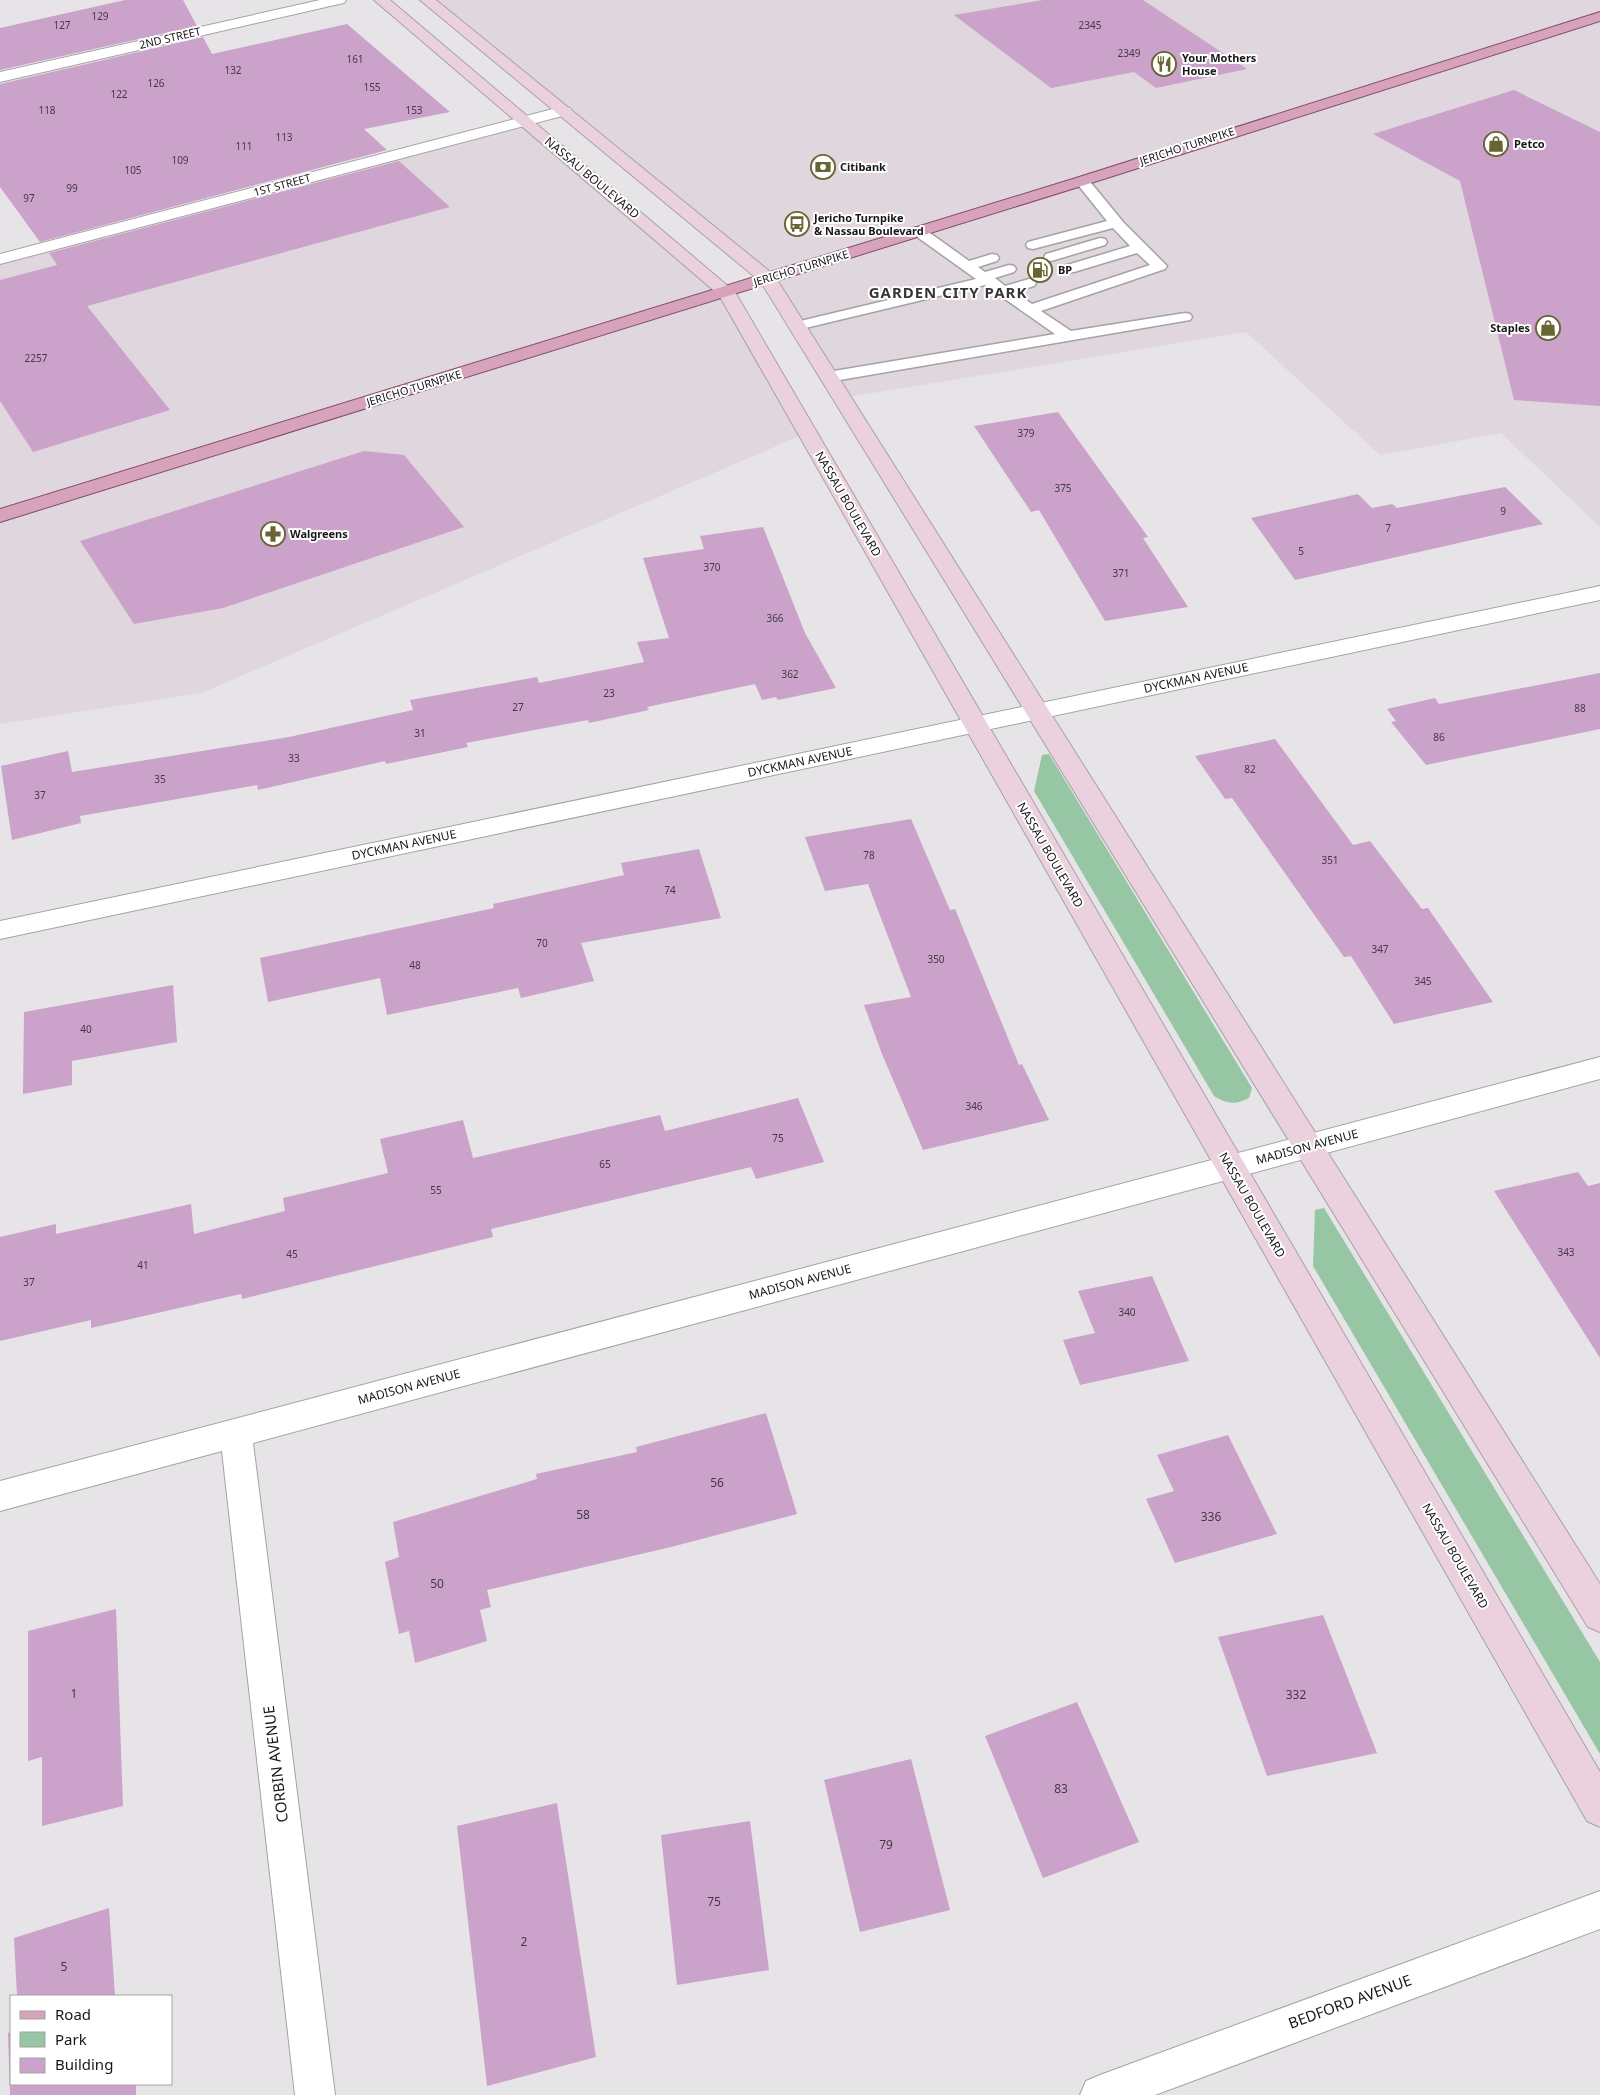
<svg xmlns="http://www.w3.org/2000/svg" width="1600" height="2095" font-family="'Noto Sans',sans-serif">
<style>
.built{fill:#dfd6de}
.green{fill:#97c6a4}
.building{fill:#cba2ca}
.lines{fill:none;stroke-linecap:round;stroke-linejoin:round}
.lane-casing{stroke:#a5a2a5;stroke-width:3}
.street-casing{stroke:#a5a2a5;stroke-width:2}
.secondary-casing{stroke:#a5a2a5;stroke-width:2}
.primary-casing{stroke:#834a66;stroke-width:2}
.lane{fill:#fff;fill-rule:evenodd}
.street{fill:#fff;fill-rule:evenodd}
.secondary{fill:#ebd1de;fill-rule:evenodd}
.primary{fill:#d7a3bc;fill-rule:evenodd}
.labels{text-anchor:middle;stroke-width:4;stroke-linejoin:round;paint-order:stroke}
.number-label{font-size:10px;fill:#453a44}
.far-street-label{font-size:11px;fill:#181718;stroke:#fff}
.far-poi-label{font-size:11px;font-weight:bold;fill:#181718;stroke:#fff;text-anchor:start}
.street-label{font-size:12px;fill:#181718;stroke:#fff}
.near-number-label{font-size:12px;fill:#453a44}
.far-district-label{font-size:15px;font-weight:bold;letter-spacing:1px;fill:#383537;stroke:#fff}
.near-street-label{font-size:15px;fill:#181718;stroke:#fff}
</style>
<rect width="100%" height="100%" fill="#e7e4e7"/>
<g class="built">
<polygon points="427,0 1600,0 1600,527 1501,433 1380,455 1246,332 842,398 768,279"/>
<polygon points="525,122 726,292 807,433 201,693 0,724 0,264"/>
</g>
<g class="green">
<path d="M1049 754 1252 1088 1249 1098C1236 1105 1226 1104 1214 1096L1034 791 1042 755Z"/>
<polygon points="1324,1208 1600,1662 1600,1754 1313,1266 1315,1210"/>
</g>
<g class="building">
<polygon points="125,0 183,0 197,26 0,70 0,28"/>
<polygon points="1043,0 1143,0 1247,69 1156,88 1134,72 1051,88 954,15"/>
<polygon points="347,24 450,112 364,129 387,150 40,242 0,187 0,84 203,37 212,54"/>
<polygon points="1514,90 1600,132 1600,406 1514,400 1460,181 1373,134"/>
<polygon points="399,161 450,207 87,306 170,410 33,452 0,401 0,280 57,265 49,253"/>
<polygon points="1058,412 1148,537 1143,538 1188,607 1105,621 1039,510 1031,512 974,426"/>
<polygon points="364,451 404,455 464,527 223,608 134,624 80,541"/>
<polygon points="1505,487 1543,524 1295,580 1251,518 1358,494 1372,508 1392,504 1397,508"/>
<polygon points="763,527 805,633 836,688 778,700 776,697 762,700 755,684 647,707 649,710 589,723 588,720 466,743 468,747 386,764 385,761 258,790 257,785 80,816 81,823 12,840 1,766 68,751 72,772 289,737 413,710 410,700 537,677 539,683 644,662 637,642 669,638 643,558 704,549 700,536"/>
<polygon points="1600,673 1600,729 1426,765 1391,722 1396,721 1387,709 1435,698 1439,704"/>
<polygon points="1275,739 1353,845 1370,841 1422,909 1428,908 1493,1002 1394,1024 1351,956 1344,957 1232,798 1225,799 1195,756"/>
<polygon points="911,819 950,910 955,909 1019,1065 1022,1064 1049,1120 923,1150 882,1054 864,1005 911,997 868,884 825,891 805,837"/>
<polygon points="699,849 721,918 581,943 594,981 521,998 518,988 387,1015 380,978 268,1002 260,958 494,908 493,904 624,875 621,863"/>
<polygon points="173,985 177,1042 72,1061 72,1085 23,1094 24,1012"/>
<polygon points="798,1098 824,1162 756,1179 751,1167 491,1229 493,1237 242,1299 241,1294 91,1328 91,1320 0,1341 0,1237 56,1224 56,1234 191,1204 194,1234 285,1211 283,1198 388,1173 380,1139 463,1120 473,1158 660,1115 665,1131"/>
<polygon points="1578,1172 1588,1186 1600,1183 1600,1358 1494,1191"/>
<polygon points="1152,1276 1189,1361 1080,1385 1063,1340 1095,1333 1078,1291"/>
<polygon points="766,1413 797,1514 671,1547 487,1590 491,1607 480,1610 487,1641 415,1663 409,1631 399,1634 385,1562 399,1557 393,1522 537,1479 536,1474 637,1452 636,1447"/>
<polygon points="1228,1435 1277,1534 1175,1563 1146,1499 1174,1491 1157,1455"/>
<polygon points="116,1609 123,1806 42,1826 42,1757 28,1761 28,1631"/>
<polygon points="1323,1615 1377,1753 1267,1776 1218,1637"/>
<polygon points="1077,1702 1139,1842 1043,1878 985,1736"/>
<polygon points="911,1759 950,1910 860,1932 824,1780"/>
<polygon points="557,1803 596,2057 487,2086 457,1826"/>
<polygon points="750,1821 769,1970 677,1985 661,1835"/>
<polygon points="109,1908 115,1996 17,1996 14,1938"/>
<polygon points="11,2032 11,2084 136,2084 136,2095 10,2095 8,2033"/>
</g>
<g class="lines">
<defs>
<g id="lane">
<polygon points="1082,177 1087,178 1124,223 1167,266 1165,269 1041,311 1071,331 1185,313 1190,314 1192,317 1190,320 828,382 823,380 820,377 823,374 828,372 1055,334 985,285 797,330 792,329 790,326 792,323 976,279 913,234 911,231 913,228 923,228 969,261 992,254 997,255 999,258 997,261 978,267 985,272 1009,265 1014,266 1016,269 1014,272 995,278 1005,286 1029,279 1034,280 1036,283 1034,286 1015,292 1032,304 1150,265 1137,253 1074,272 1064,272 1062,269 1064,266 1130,246 1113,228 1033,249 1028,248 1026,245 1028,242 1107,221 1075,181"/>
<polygon points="1100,238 1105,239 1107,242 1105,245 1051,261 1046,260 1044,257 1046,254"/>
</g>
<g id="street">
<polygon points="320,0 346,0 344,3 339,4 0,82 0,72"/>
<polygon points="564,106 570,108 572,111 570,114 0,264 0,254"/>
<polygon points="1600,586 1600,600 0,939 0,921"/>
<polygon points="1600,1057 1600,1079 253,1443 335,2095 295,2095 222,1451 0,1511 0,1481"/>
<polygon points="1600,1891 1600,1929 1155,2095 1080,2095 1086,2081 1100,2075"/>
</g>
<g id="secondary">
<polygon points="374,0 390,0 735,292 1600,1772 1600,1827 1587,1821 719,295"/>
<polygon points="420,0 436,0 774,275 1600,1584 1600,1632 1588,1627 761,282"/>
</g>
<polygon id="primary" points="1600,12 1600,21 1088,184 0,522 0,509 1076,178"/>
</defs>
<use href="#lane" class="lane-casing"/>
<use href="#street" class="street-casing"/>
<use href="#secondary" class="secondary-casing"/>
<use href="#primary" class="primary-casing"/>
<use href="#lane" class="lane"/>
<use href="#street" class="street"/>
<use href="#secondary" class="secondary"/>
<use href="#primary" class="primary"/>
</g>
<defs>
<symbol id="restaurant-ring" viewBox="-11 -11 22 22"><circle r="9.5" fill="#fff" stroke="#696532" stroke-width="1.5"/><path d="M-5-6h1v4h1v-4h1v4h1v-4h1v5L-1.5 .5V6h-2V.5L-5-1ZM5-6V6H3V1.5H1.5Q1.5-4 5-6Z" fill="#696532"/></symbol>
<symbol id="shop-ring" viewBox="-11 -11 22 22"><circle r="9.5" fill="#fff" stroke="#696532" stroke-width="1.5"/><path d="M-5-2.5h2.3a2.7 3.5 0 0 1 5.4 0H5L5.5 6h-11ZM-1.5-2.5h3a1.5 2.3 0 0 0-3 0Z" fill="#696532"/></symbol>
<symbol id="bank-ring" viewBox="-11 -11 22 22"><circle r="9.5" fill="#fff" stroke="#696532" stroke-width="1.5"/><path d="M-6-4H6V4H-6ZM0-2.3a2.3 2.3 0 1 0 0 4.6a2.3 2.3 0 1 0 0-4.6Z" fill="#696532"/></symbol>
<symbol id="bus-ring" viewBox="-11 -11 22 22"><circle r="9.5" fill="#fff" stroke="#696532" stroke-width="1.5"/><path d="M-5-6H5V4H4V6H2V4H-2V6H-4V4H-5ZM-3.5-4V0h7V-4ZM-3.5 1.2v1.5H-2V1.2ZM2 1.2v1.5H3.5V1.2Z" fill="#696532"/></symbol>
<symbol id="fuel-ring" viewBox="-11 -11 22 22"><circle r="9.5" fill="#fff" stroke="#696532" stroke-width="1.5"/><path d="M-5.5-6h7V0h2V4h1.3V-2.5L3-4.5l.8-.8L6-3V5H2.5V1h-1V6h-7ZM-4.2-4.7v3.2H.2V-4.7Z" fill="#696532"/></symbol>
<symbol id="pharmacy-ring" viewBox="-11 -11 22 22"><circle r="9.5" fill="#fff" stroke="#696532" stroke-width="1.5"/><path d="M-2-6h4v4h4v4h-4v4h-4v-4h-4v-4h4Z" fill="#696532"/></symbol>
</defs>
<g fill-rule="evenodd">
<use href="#restaurant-ring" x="1150" y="50" width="28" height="28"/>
<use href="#shop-ring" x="1482" y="130" width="28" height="28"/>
<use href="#bank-ring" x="809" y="153" width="28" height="28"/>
<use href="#bus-ring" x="783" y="210" width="28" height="28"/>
<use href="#fuel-ring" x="1026" y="256" width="28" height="28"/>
<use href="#shop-ring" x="1534" y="314" width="28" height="28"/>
<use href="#pharmacy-ring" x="259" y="520" width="28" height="28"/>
</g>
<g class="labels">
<g class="number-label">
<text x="100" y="20">129</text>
<text x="62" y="29">127</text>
<text x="1090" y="29">2345</text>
<text x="1129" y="57">2349</text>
<text x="355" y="63">161</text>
<text x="233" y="74">132</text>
<text x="156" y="87">126</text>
<text x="372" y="91">155</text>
<text x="119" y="98">122</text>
<text x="47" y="114">118</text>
<text x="414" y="114">153</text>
<text x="284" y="141">113</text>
<text x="244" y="150">111</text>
<text x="180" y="164">109</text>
<text x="133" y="174">105</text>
<text x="72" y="192">99</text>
<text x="29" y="202">97</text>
<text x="36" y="362">2257</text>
<text x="1026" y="437">379</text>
<text x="1063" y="492">375</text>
<text x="1503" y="515">9</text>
<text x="1388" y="532">7</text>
<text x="1301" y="555">5</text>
<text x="712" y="571">370</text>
<text x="1121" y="577">371</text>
<text x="775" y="622">366</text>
<text x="790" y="678">362</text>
<text x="609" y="697">23</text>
<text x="518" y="711">27</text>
<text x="1580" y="712">88</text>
<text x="420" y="737">31</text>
<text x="1439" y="741">86</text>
<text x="294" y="762">33</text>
<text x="1250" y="773">82</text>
<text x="160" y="783">35</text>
<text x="40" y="799">37</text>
<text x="869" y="859">78</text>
<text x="1330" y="864">351</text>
<text x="670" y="894">74</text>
<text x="542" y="947">70</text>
<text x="1380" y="953">347</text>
<text x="936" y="963">350</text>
<text x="415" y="969">48</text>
<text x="1423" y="985">345</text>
<text x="86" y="1033">40</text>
<text x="974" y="1110">346</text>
<text x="778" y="1142">75</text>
<text x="605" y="1168">65</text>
<text x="436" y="1194">55</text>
<text x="1566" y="1256">343</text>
<text x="292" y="1258">45</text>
<text x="143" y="1269">41</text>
<text x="29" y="1286">37</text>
<text x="1127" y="1316">340</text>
</g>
<g class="far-street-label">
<text transform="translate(170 38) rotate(-13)" y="4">2ND STREET</text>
<text transform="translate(1187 146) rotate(-18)" y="4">JERICHO TURNPIKE</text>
<text transform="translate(282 185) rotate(-15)" y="4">1ST STREET</text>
<text transform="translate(801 268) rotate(-17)" y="4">JERICHO TURNPIKE</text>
<text transform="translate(414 388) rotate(-17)" y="4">JERICHO TURNPIKE</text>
</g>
<g class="far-poi-label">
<text x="1182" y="62">Your Mothers<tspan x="1182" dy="13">House</tspan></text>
<text x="1514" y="148">Petco</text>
<text x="840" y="171">Citibank</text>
<text x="814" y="222">Jericho Turnpike<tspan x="814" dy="13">&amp; Nassau Boulevard</tspan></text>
<text x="1058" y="274">BP</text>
<text x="1530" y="332" text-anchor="end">Staples</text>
<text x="290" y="538">Walgreens</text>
</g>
<g class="street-label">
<text transform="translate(592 178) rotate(40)" y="4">NASSAU BOULEVARD</text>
<text transform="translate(848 504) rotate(60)" y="4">NASSAU BOULEVARD</text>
<text transform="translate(1196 678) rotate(-12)" y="4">DYCKMAN AVENUE</text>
<text transform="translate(800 762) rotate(-12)" y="4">DYCKMAN AVENUE</text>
<text transform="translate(404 845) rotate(-12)" y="4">DYCKMAN AVENUE</text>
<text transform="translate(1050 855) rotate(60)" y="4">NASSAU BOULEVARD</text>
<text transform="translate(1307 1147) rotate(-15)" y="4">MADISON AVENUE</text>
<text transform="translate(1252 1205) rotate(60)" y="4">NASSAU BOULEVARD</text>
<text transform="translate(800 1282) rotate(-15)" y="4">MADISON AVENUE</text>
<text transform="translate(409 1387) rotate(-15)" y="4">MADISON AVENUE</text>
<text transform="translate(1455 1556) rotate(60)" y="4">NASSAU BOULEVARD</text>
</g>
<g class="near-number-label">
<text x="717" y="1487">56</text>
<text x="583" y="1519">58</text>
<text x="1211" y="1521">336</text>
<text x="437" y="1588">50</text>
<text x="74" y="1698">1</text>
<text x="1296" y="1699">332</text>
<text x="1061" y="1793">83</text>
<text x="886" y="1849">79</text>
<text x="714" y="1906">75</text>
<text x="524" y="1946">2</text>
<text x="64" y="1971">5</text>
</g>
<g class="far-district-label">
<text x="948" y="298">GARDEN CITY PARK</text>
</g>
<g class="near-street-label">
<text transform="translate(276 1764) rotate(-97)" y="5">CORBIN AVENUE</text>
<text transform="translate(1350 2002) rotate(-20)" y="5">BEDFORD AVENUE</text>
</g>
</g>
<rect x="10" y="1995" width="162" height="90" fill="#ffffff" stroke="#a3a2a3"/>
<rect x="20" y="2011" width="25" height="8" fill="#d7a3bc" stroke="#a3a2a3"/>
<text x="55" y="2020" font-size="15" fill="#181718">Road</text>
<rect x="20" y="2032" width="25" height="15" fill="#97c6a4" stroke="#a3a2a3"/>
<text x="55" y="2045" font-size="15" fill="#181718">Park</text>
<rect x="20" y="2058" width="25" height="15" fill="#cba2ca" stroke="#a3a2a3"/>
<text x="55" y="2070" font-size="15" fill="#181718">Building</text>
</svg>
